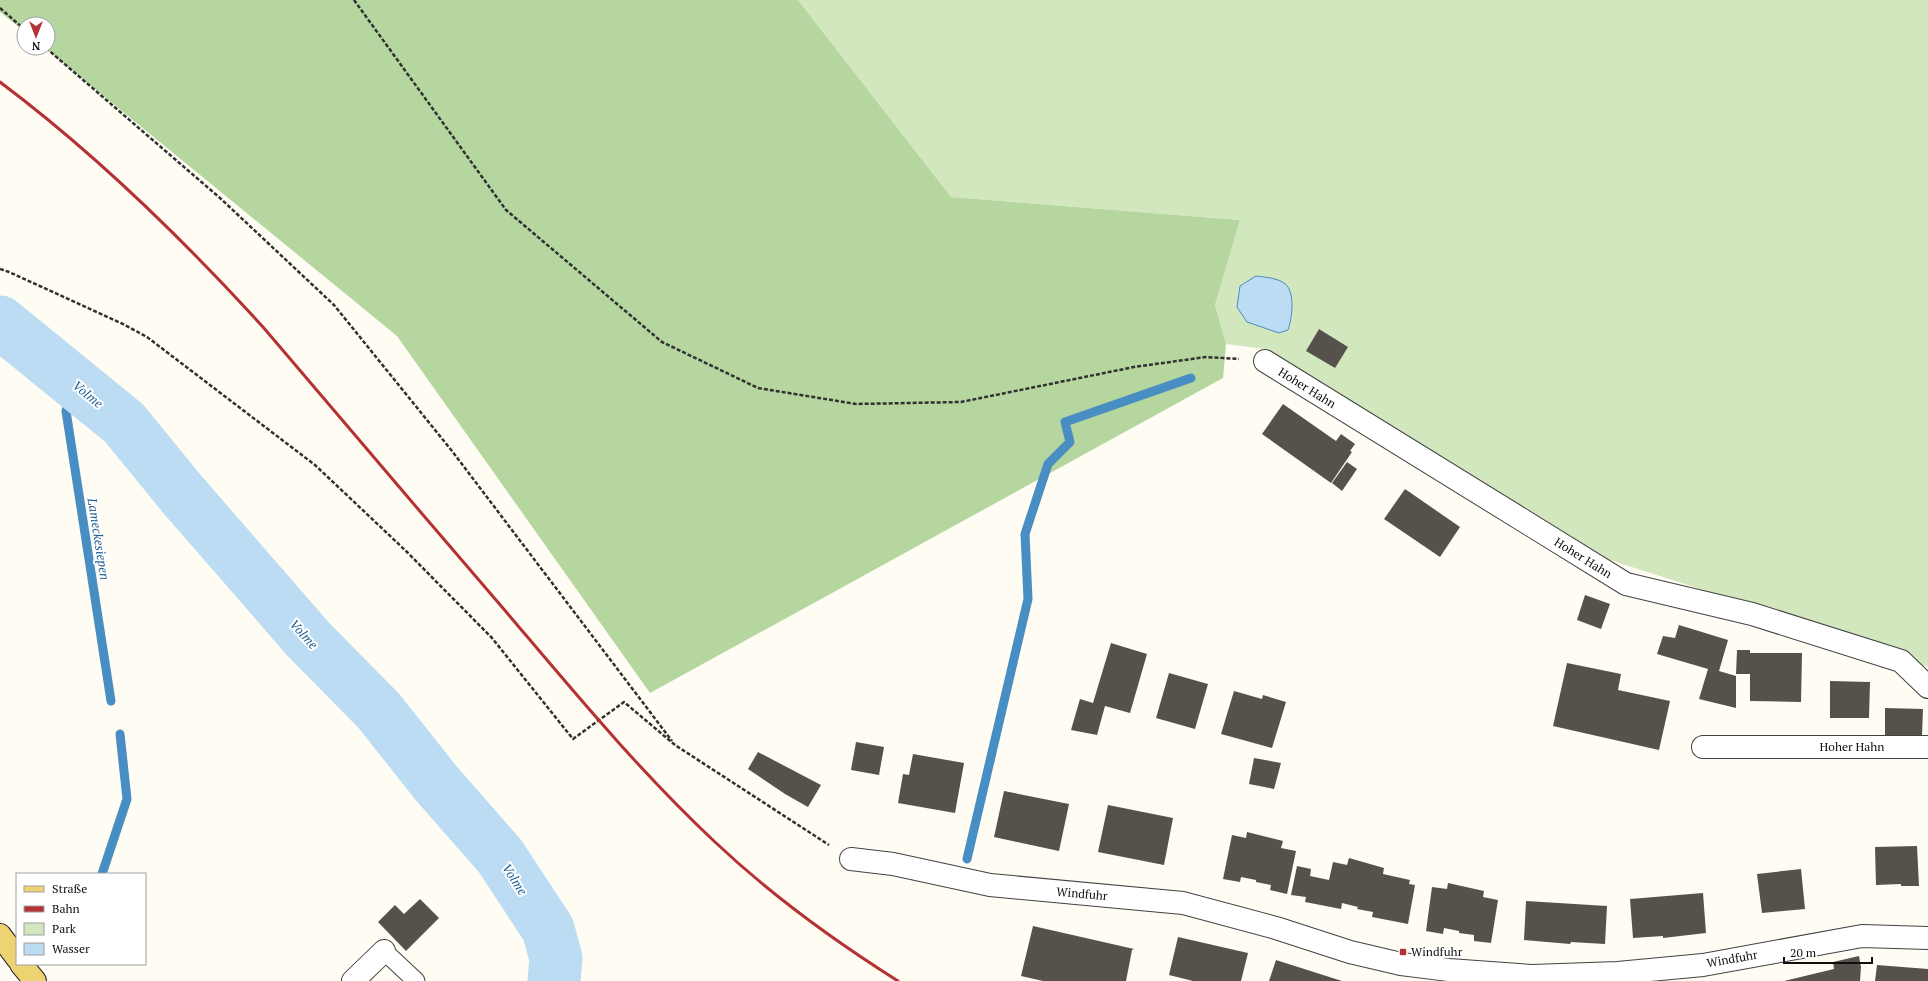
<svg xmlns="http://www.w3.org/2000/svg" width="1928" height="981" font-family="'PT Serif',serif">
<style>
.green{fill:#d2e7be}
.forest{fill:#b6d69f}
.water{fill:#bbdcf2;stroke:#488ec3}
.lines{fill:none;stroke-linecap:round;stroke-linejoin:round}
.stream{stroke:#488ec3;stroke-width:9}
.river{stroke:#bbdcf2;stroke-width:53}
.building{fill:#57514c}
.lane-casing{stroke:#424242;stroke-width:19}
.street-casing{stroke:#424242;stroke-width:24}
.primary-casing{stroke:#202020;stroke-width:24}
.path{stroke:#313131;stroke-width:2.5;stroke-dasharray:4 2;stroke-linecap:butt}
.lane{stroke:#fff;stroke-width:17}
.street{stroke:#fff;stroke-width:22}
.primary{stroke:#eed373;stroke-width:22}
.rail{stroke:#b53234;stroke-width:3}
.poi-dot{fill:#b53234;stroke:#fff;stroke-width:1.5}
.labels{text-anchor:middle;stroke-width:4;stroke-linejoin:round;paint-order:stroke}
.street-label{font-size:12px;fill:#0f0f0f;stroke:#fff}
.poi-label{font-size:12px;fill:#0f0f0f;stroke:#fff;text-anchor:start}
.water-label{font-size:13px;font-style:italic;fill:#226198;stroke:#fff}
</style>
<rect width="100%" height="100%" fill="#fefcf3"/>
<polygon class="green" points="798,0 1928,0 1928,667 1756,607 1610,560 1265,349 1226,344 1215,305 1240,220 951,197"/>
<polygon class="forest" points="0,0 798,0 951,197 1240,220 1215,305 1226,344 1223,378 650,693 397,336 45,48 48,48 48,24 24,24 24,31 0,12"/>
<path class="water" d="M1256 276C1264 277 1277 278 1284 283 1296 291 1292 318 1288 330L1279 333 1247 322 1237 307 1240 286Z"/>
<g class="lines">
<g class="stream">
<polyline points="75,383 66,411 111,701"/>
<polyline points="967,859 1028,599 1025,534 1048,464 1070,442 1065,422 1191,378"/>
<polyline points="102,874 127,799 120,734"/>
</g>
<polyline class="river" points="0,322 124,423 182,494 308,639 379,711 436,783 500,856 548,929 556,958 554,981"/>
</g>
<g class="building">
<polygon points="1319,329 1348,347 1335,368 1306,351"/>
<polygon points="1283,404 1336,441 1341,434 1355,444 1350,451 1352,452 1331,483 1262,434"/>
<polygon points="1347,462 1357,469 1342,491 1332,483"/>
<polygon points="1405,489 1460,527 1440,557 1384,519"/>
<polygon points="1585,595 1610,604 1601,629 1577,620"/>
<polygon points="1679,625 1728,640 1719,671 1736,676 1736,708 1699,699 1708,669 1657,654 1663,636 1675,638"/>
<polygon points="1111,643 1147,654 1130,713 1105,706 1097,735 1071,730 1080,699 1093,703"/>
<polygon points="1737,650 1750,650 1750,653 1802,653 1801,702 1750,701 1750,674 1736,674"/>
<polygon points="1567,663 1621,674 1618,690 1670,701 1659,750 1553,726"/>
<polygon points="1169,673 1208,684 1195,729 1156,718"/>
<polygon points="1830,681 1870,682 1869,718 1830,718"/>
<polygon points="1234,691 1262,699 1263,695 1286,702 1272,748 1221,734"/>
<polygon points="1885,708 1923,709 1922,736 1885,736"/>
<polygon points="856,742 884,747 879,775 851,770"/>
<polygon points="758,752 821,785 808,807 785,794 748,769"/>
<polygon points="913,754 964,763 955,813 898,803 903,774 909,775"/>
<polygon points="1254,758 1281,763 1274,789 1249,784"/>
<polygon points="1004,791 1069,804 1059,851 994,837"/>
<polygon points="1108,805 1173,818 1164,865 1098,852"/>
<polygon points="1247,832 1283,841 1281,848 1296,851 1287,894 1270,890 1271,885 1256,882 1256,880 1241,877 1240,882 1223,879 1232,835 1246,838"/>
<polygon points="1917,846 1919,886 1901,886 1901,884 1876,885 1875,847"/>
<polygon points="1349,858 1384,868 1383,874 1410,880 1409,884 1415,885 1408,924 1372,917 1373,912 1357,909 1358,907 1342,903 1341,909 1305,902 1306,897 1291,895 1297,866 1311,869 1310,876 1329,880 1333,862 1347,865"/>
<polygon points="1801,869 1805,909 1762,913 1757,874"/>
<polygon points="1448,883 1484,891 1483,897 1498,900 1491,943 1474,941 1474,935 1459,933 1459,931 1444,928 1443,934 1426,931 1432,887 1447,889"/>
<polygon points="1703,893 1706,933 1663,938 1663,936 1633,938 1630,899"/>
<polygon points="420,899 439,918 406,951 378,922 395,905 404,914"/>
<polygon points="1526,901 1607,906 1605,944 1571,942 1570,944 1524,940"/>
<polygon points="1033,926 1134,949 1132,950 1126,981 1043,981 1021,976"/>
<polygon points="1178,937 1248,953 1241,981 1193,981 1169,975"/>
<polygon points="1859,956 1861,967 1860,981 1784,981 1834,969 1833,962"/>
<polygon points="1276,960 1342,981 1269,981"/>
<polygon points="1877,965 1928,969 1928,981 1875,981"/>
</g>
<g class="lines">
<defs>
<polyline id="lane" points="384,951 416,981"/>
<g id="street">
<polyline points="1265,361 1626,584 1752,614 1901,661 1928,687"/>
<polyline points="1703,747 1928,747"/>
<polyline points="851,859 893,864 990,885 1183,903 1276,928 1350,952 1401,964 1449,970 1532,976 1618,973 1703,965 1862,936 1928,938"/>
<polyline points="353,981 384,951"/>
</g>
<g id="primary">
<polyline points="0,935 17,958"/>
<polyline points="21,964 35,981"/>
</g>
</defs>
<use href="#lane" class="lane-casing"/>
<use href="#street" class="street-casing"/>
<use href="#primary" class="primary-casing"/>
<g class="path">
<polyline points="354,0 506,210 662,342 758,388 856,404 961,402 1134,367 1206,357 1239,359"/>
<polyline points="0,8 24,29"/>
<polyline points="46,48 220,198 334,305 452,451 672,741"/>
<polyline points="0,269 9,272 123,324 147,337 315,465 406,551 492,638 573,739 624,702 675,745 829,845"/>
</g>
<use href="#lane" class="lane"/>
<use href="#street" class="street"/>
<use href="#primary" class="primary"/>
<path class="rail" d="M0 82C96 154 182 238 263 327 342 420 422 514 502 607 570 687 638 770 715 842 771 895 833 940 898 981"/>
</g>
<rect class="poi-dot" x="1399" y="948" width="8" height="8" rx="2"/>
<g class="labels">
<g class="street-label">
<text transform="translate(1307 388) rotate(32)" y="4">Hoher Hahn</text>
<text transform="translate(1583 558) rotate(32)" y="4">Hoher Hahn</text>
<text x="1852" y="751">Hoher Hahn</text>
<text transform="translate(1082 894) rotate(5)" y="4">Windfuhr</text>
<text transform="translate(1732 959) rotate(-10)" y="4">Windfuhr</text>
</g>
<g class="poi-label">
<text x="1411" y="956">Windfuhr</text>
</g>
<g class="water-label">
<text transform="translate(88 394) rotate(39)" y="5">Volme</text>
<text transform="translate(99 539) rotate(81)" y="5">Lameckesiepen</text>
<text transform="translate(304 634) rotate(48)" y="5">Volme</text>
<text transform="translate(515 879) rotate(57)" y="5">Volme</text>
</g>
</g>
<rect x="16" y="873" width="130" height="92" fill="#ffffff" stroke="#9f9f9f"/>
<rect x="24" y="886" width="20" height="6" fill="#eed373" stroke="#9f9f9f"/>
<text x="52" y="893" font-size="12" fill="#0f0f0f">Straße</text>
<rect x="24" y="906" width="20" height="6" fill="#b53234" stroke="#9f9f9f"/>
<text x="52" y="913" font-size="12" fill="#0f0f0f">Bahn</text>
<rect x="24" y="923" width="20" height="12" fill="#d2e7be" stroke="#9f9f9f"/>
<text x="52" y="933" font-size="12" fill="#0f0f0f">Park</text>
<rect x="24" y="943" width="20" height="12" fill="#bbdcf2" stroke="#9f9f9f"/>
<text x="52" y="953" font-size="12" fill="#0f0f0f">Wasser</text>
<g transform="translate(36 36) rotate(180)"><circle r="19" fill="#ffffff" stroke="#9f9f9f"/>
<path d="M0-3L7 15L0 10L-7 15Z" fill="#b53234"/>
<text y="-6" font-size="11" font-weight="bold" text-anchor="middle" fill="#0f0f0f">N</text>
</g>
<path d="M1784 957v6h88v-6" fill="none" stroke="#0f0f0f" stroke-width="2"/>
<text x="1790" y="957" font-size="12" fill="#0f0f0f" stroke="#ffffff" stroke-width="3" paint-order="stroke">20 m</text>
</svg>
